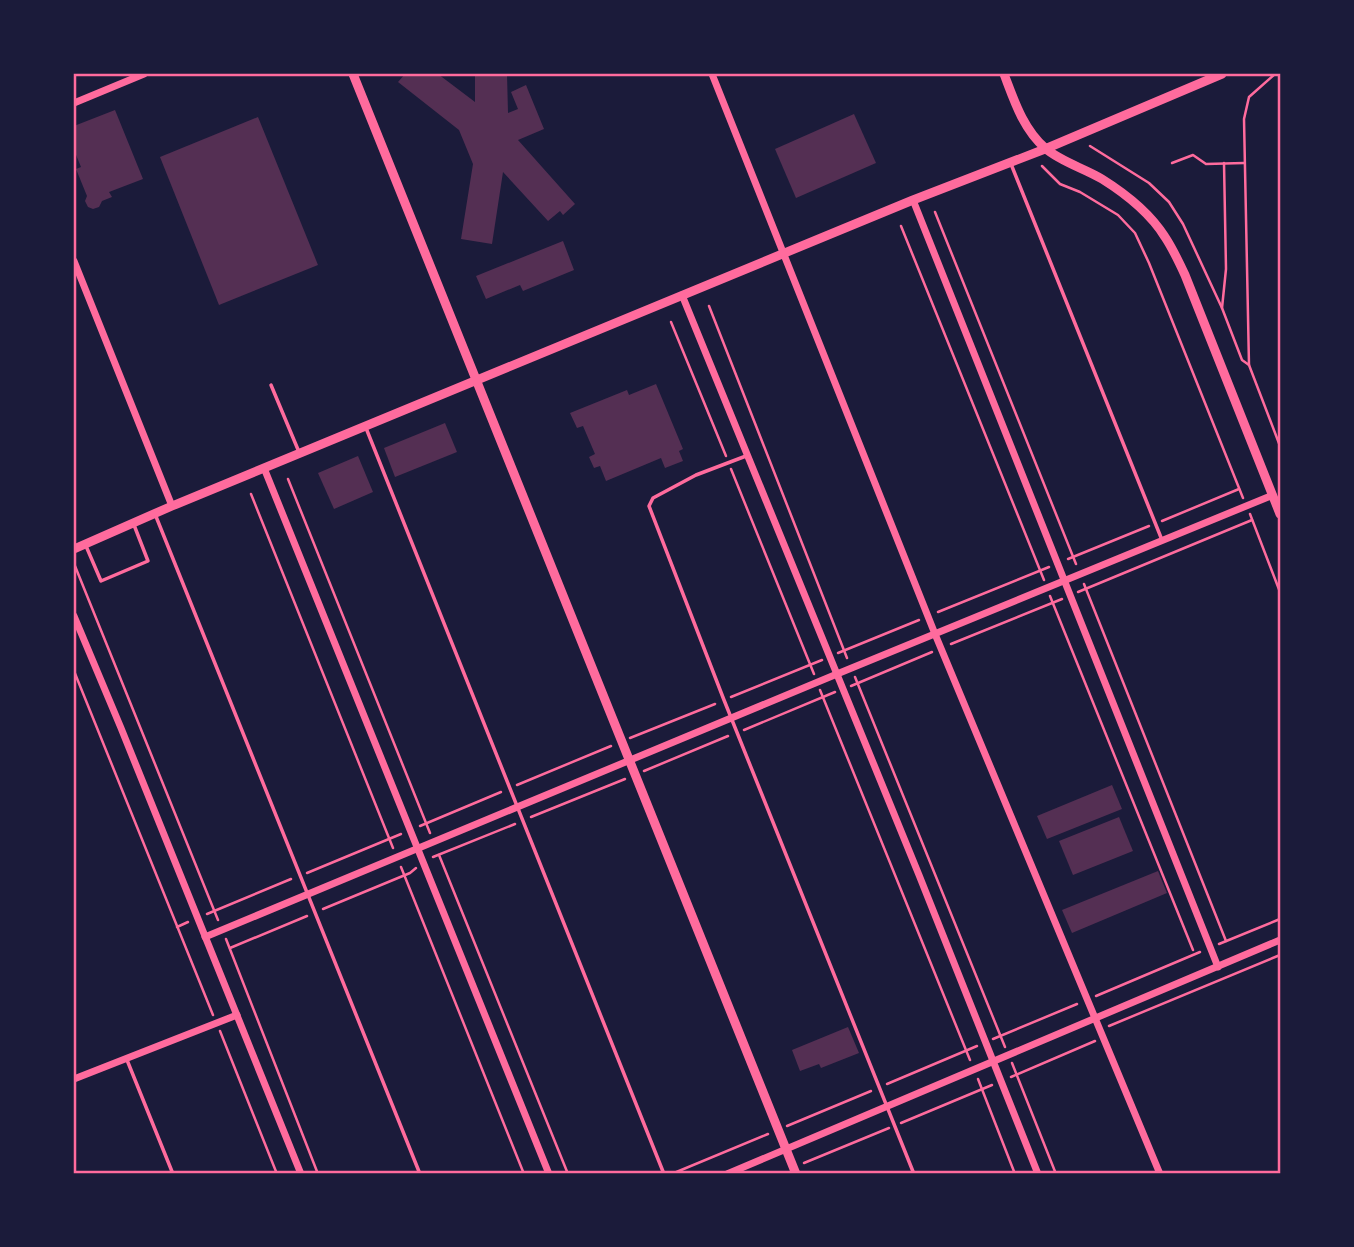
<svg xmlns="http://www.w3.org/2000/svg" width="1354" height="1247" font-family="Figtree,sans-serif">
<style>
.building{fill:#542f53}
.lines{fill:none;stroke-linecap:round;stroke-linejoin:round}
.path{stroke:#ff6b9d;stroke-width:2.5}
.service{stroke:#ff6b9d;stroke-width:3.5}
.minor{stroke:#ff6b9d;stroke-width:7}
.tertiary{stroke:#ff6b9d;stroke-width:9}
.neatline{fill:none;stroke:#ff6b9d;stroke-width:2.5}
</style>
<rect width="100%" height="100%" fill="#1b1b3a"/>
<g class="building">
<polygon points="405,74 438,74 475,102 475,74 507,74 508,113 518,109 511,92 526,85 544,129 518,140 575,204 563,215 560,211 548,221 503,172 492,244 461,239 473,164 459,130 398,82"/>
<polygon points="115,110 143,179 109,192 112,197 102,201 99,207 93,209 88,207 85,201 87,196 76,169 81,167 74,150 74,126"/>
<polygon points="854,114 876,163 796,198 775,149"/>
<polygon points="258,117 318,265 219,305 160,157"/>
<polygon points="563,241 574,270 523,291 520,285 486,299 476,276"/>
<polygon points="656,384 683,449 679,451 683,461 665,468 661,458 606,481 600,466 594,468 589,457 595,454 583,426 577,428 570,413 627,390 629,395"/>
<polygon points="445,423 457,452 395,477 384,448"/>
<polygon points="358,456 373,492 334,509 318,473"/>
<polygon points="1112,785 1122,809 1047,839 1037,816"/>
<polygon points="1119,817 1133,851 1073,875 1059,841"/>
<polygon points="1158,871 1167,893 1072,933 1062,910"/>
<polygon points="848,1027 859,1053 821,1068 819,1064 800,1071 792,1050"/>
</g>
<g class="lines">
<g class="path">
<polyline points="1275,74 1249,97 1244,119 1249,365 1280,446"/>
<polyline points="1090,146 1149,183 1169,202 1183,224 1222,308"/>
<polyline points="1172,163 1193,155 1206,164 1244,163"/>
<polyline points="1224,163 1226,269 1222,308 1242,360 1249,365"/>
<polyline points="1042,166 1060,184 1080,192 1118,215 1135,233 1149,263 1243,498"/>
<polyline points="935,212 1076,564"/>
<polyline points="901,226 1044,580"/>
<polyline points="709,306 847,658"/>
<polyline points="671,322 726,456"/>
<polyline points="731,469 814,674"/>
<polyline points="288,479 430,833"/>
<polyline points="251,494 393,848"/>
<polyline points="1250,514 1280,592"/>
<polyline points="1162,521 1239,489"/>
<polyline points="1068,559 1149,526"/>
<polyline points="75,566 218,920"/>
<polyline points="1084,584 1226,941"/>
<polyline points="1078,592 1252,520"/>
<polyline points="1050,596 1193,950"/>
<polyline points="938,612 1049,567"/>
<polyline points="951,644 1062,599"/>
<polyline points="838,653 919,620"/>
<polyline points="74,671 213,1015"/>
<polyline points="855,677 1005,1047"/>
<polyline points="851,686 932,652"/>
<polyline points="820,690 970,1060"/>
<polyline points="731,697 822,660"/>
<polyline points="744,730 835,692"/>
<polyline points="630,738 715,704"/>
<polyline points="644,771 728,736"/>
<polyline points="517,785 611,746"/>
<polyline points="531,817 625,779"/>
<polyline points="420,826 501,792"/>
<polyline points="439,855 568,1174"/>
<polyline points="433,857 515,824"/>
<polyline points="401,867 524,1174"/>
<polyline points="307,873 401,834"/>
<polyline points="323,909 410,873 416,868"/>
<polyline points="207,914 291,879"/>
<polyline points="177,927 188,922"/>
<polyline points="226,939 318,1174"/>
<polyline points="1219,944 1280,919"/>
<polyline points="230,948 307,916"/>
<polyline points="1096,996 1200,952"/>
<polyline points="1109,1026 1280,955"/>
<polyline points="220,1031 277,1174"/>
<polyline points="993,1039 1077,1004"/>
<polyline points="1012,1063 1056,1174"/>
<polyline points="1011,1077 1095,1041"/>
<polyline points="978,1079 1015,1174"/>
<polyline points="887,1084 977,1046"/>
<polyline points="901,1123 992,1085"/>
<polyline points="787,1126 871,1091"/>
<polyline points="804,1163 889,1128"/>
<polyline points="674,1173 768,1134"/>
</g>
<g class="service">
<polyline points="1011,164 1162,540"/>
<polyline points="271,385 299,452"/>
<polyline points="366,428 664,1174"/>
<polyline points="746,456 696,475 653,498 649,506 724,700 914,1174"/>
<polyline points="155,514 420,1174"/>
<polyline points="86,546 101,581 148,561 134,525"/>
<polyline points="127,1060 173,1174"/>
</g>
<g class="minor">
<polyline points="712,74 935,634 1160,1174"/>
<polyline points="74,103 144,74"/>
<polyline points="913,200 1218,967"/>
<polyline points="74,261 172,506"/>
<polyline points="682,295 919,875 1038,1174"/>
<polyline points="264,468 549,1174"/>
<polyline points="74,616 121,728 301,1174"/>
<polyline points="205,937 837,674 1273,495"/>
<polyline points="74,1079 237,1015"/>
<polyline points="727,1174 1280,940"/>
</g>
<g class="tertiary">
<polyline points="353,74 796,1174"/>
<path d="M1004 74C1014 100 1023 129 1045 148 1061 162 1084 168 1102 179 1126 194 1150 213 1165 237 1173 249 1179 262 1185 275L1280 514"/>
<polyline points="74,549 172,506 913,200 1045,149 1222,74"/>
</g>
</g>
<rect width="1354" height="1247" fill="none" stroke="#1b1b3a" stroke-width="150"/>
<rect x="75" y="75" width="1204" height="1097" class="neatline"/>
</svg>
